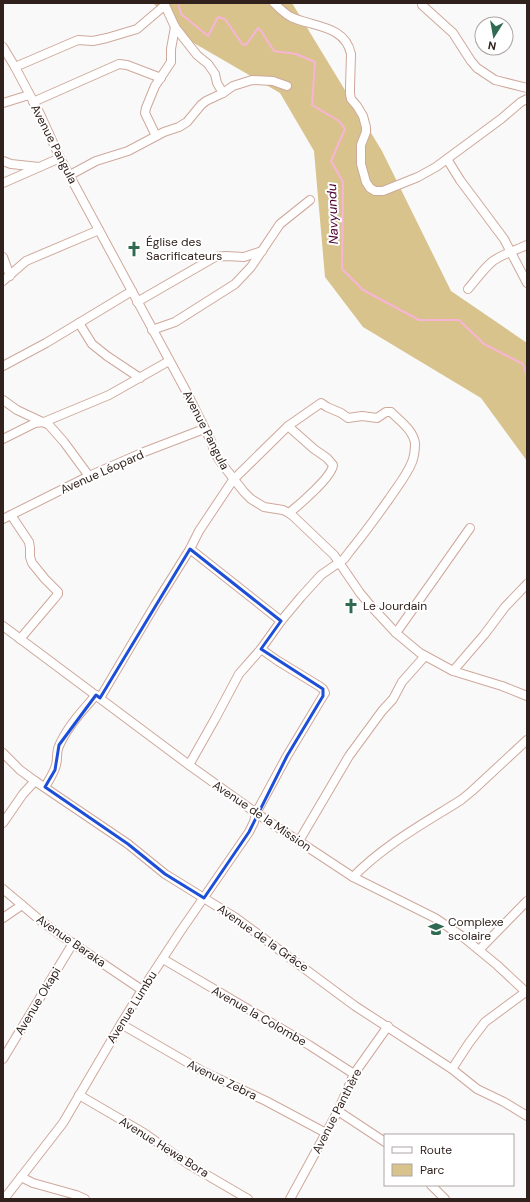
<svg xmlns="http://www.w3.org/2000/svg" width="530" height="1202" font-family="'DM Sans',sans-serif">
<style>
.green{fill:#d8c38d}
.lines{fill:none;stroke-linecap:round;stroke-linejoin:round}
.stream{stroke:#f8b4d5;stroke-width:2}
.minor-casing{stroke:#cfa89b;stroke-width:10}
.minor{stroke:#fff;stroke-width:8}
.marked{fill:none;stroke:#1d4ed8;stroke-width:3;stroke-linejoin:round}
.labels{text-anchor:middle;stroke-width:4;stroke-linejoin:round;paint-order:stroke}
.street-label{font-size:12px;fill:#30211c;stroke:#fff}
.poi-label{font-size:12px;fill:#30211c;stroke:#fff;text-anchor:start}
.water-label{font-size:13px;font-style:italic;fill:#4e0032;stroke:#fff}
</style>
<rect width="100%" height="100%" fill="#f9f9f9"/>
<polygon class="green" points="153,3 292,3 382,151 451,291 527,343 527,461 481,398 363,327 325,277 314,151 280,93 192,42"/>
<g class="lines">
<polyline class="stream" points="178,3 181,14 208,36 218,17 225,19 242,44 246,45 258,28 261,31 274,51 296,54 315,62 312,105 339,121 345,129 331,161 343,182 342,269 363,290 419,320 459,320 484,344 523,364 527,377"/>
<defs>
<g id="minor">
<polyline points="164,3 175,27 197,55 208,64 215,74 217,83 223,93"/>
<path d="M274 3C279 8 285 14 291 17 313 27 345 25 351 54L350 87V94L351 99 357 106 363 116 366 127V132L361 145V164L366 182 370 188 375 191H383L418 177 436 167 501 119 521 102 527 99"/>
<polyline points="422,5 453,33 471,61 477,68 495,80 527,88"/>
<polyline points="3,47 15,67 40,114 60,158 186,391 211,441 215,453 222,464 244,492 251,499 264,507 283,510 289,513 293,516 334,555 360,593 370,605 396,633 420,653 453,671 502,686 527,696"/>
<polyline points="15,67 78,40 93,41 107,38 137,29 164,6"/>
<polyline points="33,102 119,64 127,65 161,78"/>
<polyline points="3,103 29,95"/>
<polyline points="156,136 145,113 146,108 155,86 171,62 171,49 175,27"/>
<polyline points="447,159 460,180 504,239 527,283"/>
<polyline points="3,161 11,164 39,167"/>
<polyline points="70,175 96,161 128,151 164,132 179,127 187,122 201,105 206,101 223,93 233,86 252,80 273,81 287,86"/>
<polyline points="3,183 60,158"/>
<polyline points="3,257 10,276"/>
<polyline points="3,281 26,261 99,230"/>
<path d="M468 289C475 281 484 268 493 261 503 254 516 250 527 245"/>
<polyline points="137,302 215,257 226,256 244,257 262,251"/>
<polyline points="79,323 92,344 107,356 140,378"/>
<polyline points="152,330 175,322 235,284 251,267 280,224 310,200"/>
<polyline points="3,366 46,343 132,291"/>
<polyline points="3,400 17,410 49,425 64,442 89,476"/>
<path d="M288 426 314 449 327 458 333 465C332 477 299 505 289 513"/>
<polyline points="3,439 35,423 44,422 109,395 169,361"/>
<polyline points="11,515 29,542 30,548 30,557 32,563 45,579 58,592 58,594 54,599 20,639"/>
<polyline points="3,519 89,476 144,452 204,429"/>
<polyline points="190,549 281,621"/>
<polyline points="3,626 189,765 256,813 353,877 435,918 463,937 497,965 527,993"/>
<polyline points="396,633 470,528"/>
<polyline points="453,671 484,635 505,607 527,584"/>
<path d="M100 698 155 605 190 549 199 531 233 480 288 426 321 403 327 407 341 413 348 418 362 416 377 418 386 412H391C400 421 413 430 415 443 415 449 414 457 412 462 407 475 397 487 389 499 377 516 364 534 350 551L344 559 321 575 301 597 281 621 261 649 239 674 215 719 189 765"/>
<polyline points="3,753 20,770 35,781 128,844 165,874 236,918 355,1006 452,1069 477,1089 504,1102 527,1116"/>
<path d="M45 787C49 780 54 773 56 765 58 758 56 752 59 746 67 727 83 710 96 695"/>
<polyline points="3,823 23,794 35,781"/>
<polyline points="299,841 349,756 382,711 393,699 402,682 425,656"/>
<path d="M353 877C384 845 423 824 461 800L472 791 527 740"/>
<polyline points="3,889 41,921 59,934 142,990"/>
<polyline points="3,918 22,905"/>
<polyline points="479,950 527,901"/>
<polyline points="163,959 309,1045 354,1074"/>
<polyline points="121,1024 204,1072 266,1101 326,1133"/>
<polyline points="3,1059 73,943"/>
<polyline points="452,1069 469,1043 485,1022 527,991"/>
<polyline points="79,1095 144,1133 188,1164 248,1199"/>
<polyline points="338,1111 385,1142"/>
<polyline points="21,1177 33,1183 76,1195 85,1199"/>
<polyline points="431,1185 445,1199"/>
<polyline points="4,1199 63,1123 121,1024 142,990 180,932 249,832 254,822 256,813 287,756 323,696 325,693 323,689 319,686 278,661 261,649"/>
<polyline points="290,1199 338,1111 354,1074 388,1026"/>
</g>
</defs>
<use href="#minor" class="minor-casing"/>
<use href="#minor" class="minor"/>
</g>
<path class="marked" d="M190 549 281 621 261 649 323 689V696L287 756 249 832 204 898 165 874 128 844 45 787 55 770 59 745 96 695 100 698Z"/>
<defs>
<symbol id="church-bare" viewBox="-9 -9 18 18"><path d="M-1.2-6h2.4v3.5h3.3v2.4h-3.3V6h-2.4V-.1h-3.3v-2.4h3.3Z" fill="#306a53" stroke="#fff" stroke-width="2.5" paint-order="stroke"/></symbol>
<symbol id="school-bare" viewBox="-9 -9 18 18"><path d="M0-5L7-2L0 1L-7-2ZM-4 1L0 2.5L4 1V4Q0 6-4 4Z" fill="#306a53" stroke="#fff" stroke-width="2.5" paint-order="stroke"/></symbol>
</defs>
<g fill-rule="evenodd">
<use href="#church-bare" x="123" y="238" width="22" height="22"/>
<use href="#church-bare" x="340" y="595" width="22" height="22"/>
<use href="#school-bare" x="425" y="918" width="22" height="22"/>
</g>
<g class="labels">
<g class="street-label">
<text transform="translate(54 144) rotate(63)" y="4">Avenue Pangula</text>
<text transform="translate(206 430) rotate(63)" y="4">Avenue Pangula</text>
<text transform="translate(102 472) rotate(-24)" y="4">Avenue Léopard</text>
<text transform="translate(262 816) rotate(34)" y="4">Avenue de la Mission</text>
<text transform="translate(263 938) rotate(35)" y="4">Avenue de la Grâce</text>
<text transform="translate(71 941) rotate(35)" y="4">Avenue Baraka</text>
<text transform="translate(38 1001) rotate(-59)" y="4">Avenue Okapi</text>
<text transform="translate(132 1007) rotate(-58)" y="4">Avenue Lumbu</text>
<text transform="translate(259 1016) rotate(30)" y="4">Avenue la Colombe</text>
<text transform="translate(222 1080) rotate(26)" y="4">Avenue Zebra</text>
<text transform="translate(337 1111) rotate(-63)" y="4">Avenue Panthère</text>
<text transform="translate(164 1147) rotate(32)" y="4">Avenue Hewa Bora</text>
</g>
<g class="poi-label">
<text x="146" y="246">Église des<tspan x="146" dy="14">Sacrificateurs</tspan></text>
<text x="363" y="610">Le Jourdain</text>
<text x="448" y="926">Complexe<tspan x="448" dy="14">scolaire</tspan></text>
</g>
<g class="water-label">
<text transform="translate(332 214) rotate(-92)" y="5">Navyundu</text>
</g>
</g>
<rect width="530" height="1202" fill="none" stroke="#30211c" stroke-width="8"/>
<rect x="384" y="1134" width="130" height="52" fill="#ffffff" stroke="#aca6a4"/>
<rect x="392" y="1147" width="20" height="6" fill="#ffffff" stroke="#aca6a4"/>
<text x="420" y="1154" font-size="12" fill="#30211c">Route</text>
<rect x="392" y="1164" width="20" height="12" fill="#d8c38d" stroke="#aca6a4"/>
<text x="420" y="1174" font-size="12" fill="#30211c">Parc</text>
<g transform="translate(494 36) rotate(191)"><circle r="19" fill="#ffffff" stroke="#aca6a4"/>
<path d="M0-3L7 15L0 10L-7 15Z" fill="#306a53"/>
<text y="-6" font-size="11" font-weight="bold" text-anchor="middle" fill="#30211c">N</text>
</g>
</svg>
